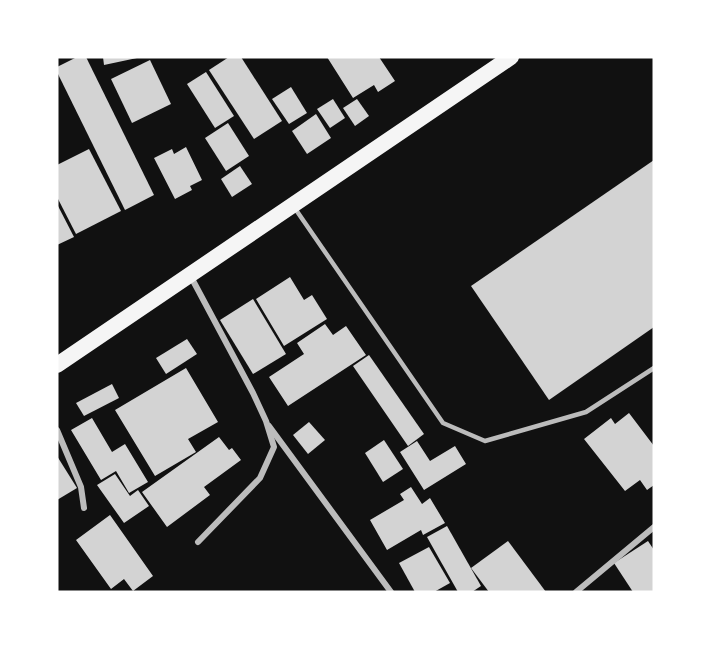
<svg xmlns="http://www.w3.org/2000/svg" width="711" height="649" font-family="'Sofia Sans Condensed',sans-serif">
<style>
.building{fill:#d3d3d3}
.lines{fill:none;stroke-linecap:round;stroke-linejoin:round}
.service{stroke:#bcbcbc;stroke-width:4.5}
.minor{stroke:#bcbcbc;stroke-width:6}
.trunk{stroke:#f5f5f5;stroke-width:16}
</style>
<rect width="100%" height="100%" fill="#111"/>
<g class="building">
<polygon points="77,57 86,57 154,195 125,210 57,72 57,67"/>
<polygon points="103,57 137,57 137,58 104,65"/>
<polygon points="229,57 241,57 282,121 254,139 209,70"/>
<polygon points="327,57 379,57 395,81 378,92 374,85 353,98"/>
<polygon points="150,60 171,104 132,123 111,79"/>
<polygon points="206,72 234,116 215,128 187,84"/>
<polygon points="291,87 307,113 289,124 272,99"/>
<polygon points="333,99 345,118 330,128 317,109"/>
<polygon points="357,99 369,116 355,126 343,108"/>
<polygon points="316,114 331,138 307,154 292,131"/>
<polygon points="228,123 249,156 226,171 205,138"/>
<polygon points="186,147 202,180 190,186 192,190 175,199 154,158 172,149 174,154"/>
<polygon points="89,149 121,211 76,234 57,197 57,165"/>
<polygon points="654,160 654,327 549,400 471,286"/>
<polygon points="240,166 252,184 232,197 221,179"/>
<polygon points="57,204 74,237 57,245"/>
<polygon points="290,277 304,300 312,295 327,319 284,346 256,299"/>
<polygon points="253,299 286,354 253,374 220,320"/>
<polygon points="325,324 333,335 346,326 366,355 288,406 269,377 304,354 297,343"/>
<polygon points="187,339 197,354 166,374 156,358"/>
<polygon points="369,355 424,434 408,446 353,366"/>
<polygon points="186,368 218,422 188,439 196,452 155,476 115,410"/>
<polygon points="112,384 119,398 84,416 76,403"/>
<polygon points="629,413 654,446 654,485 647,490 640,480 625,491 584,439 611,418 615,424"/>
<polygon points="92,418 112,452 125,444 148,482 129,493 116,471 101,480 71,430"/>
<polygon points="309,422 325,440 308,454 293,435"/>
<polygon points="219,437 229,450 232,448 241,460 204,487 210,495 167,527 142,492"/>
<polygon points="384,440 403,469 383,482 365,453"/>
<polygon points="417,441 430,461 455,446 466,464 424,490 400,452"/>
<polygon points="57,456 77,488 57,500"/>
<polygon points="115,474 130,496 138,490 149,506 124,523 97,485"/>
<polygon points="411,487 422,504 430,498 445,523 423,535 421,530 387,550 370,520 404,500 400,494"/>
<polygon points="110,515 153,576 133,591 124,579 111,589 76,540"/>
<polygon points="447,526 481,586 472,592 458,592 427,537"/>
<polygon points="508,541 546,592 489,592 471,568"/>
<polygon points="648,541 654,550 654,592 633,592 614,563"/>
<polygon points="429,547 450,583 434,592 415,592 399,563"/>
</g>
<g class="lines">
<polyline class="service" points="294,207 443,423 485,441 586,412 654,368"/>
<g class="minor">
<polyline points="190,275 253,393 266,421 274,447 260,478 198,542"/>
<polyline points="269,426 391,592"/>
<polyline points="57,430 81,487 84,508"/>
<polyline points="576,592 654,527"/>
</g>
<polyline class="trunk" points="57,365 511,57"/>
</g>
<rect width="711" height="649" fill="none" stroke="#ffffff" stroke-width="117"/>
</svg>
